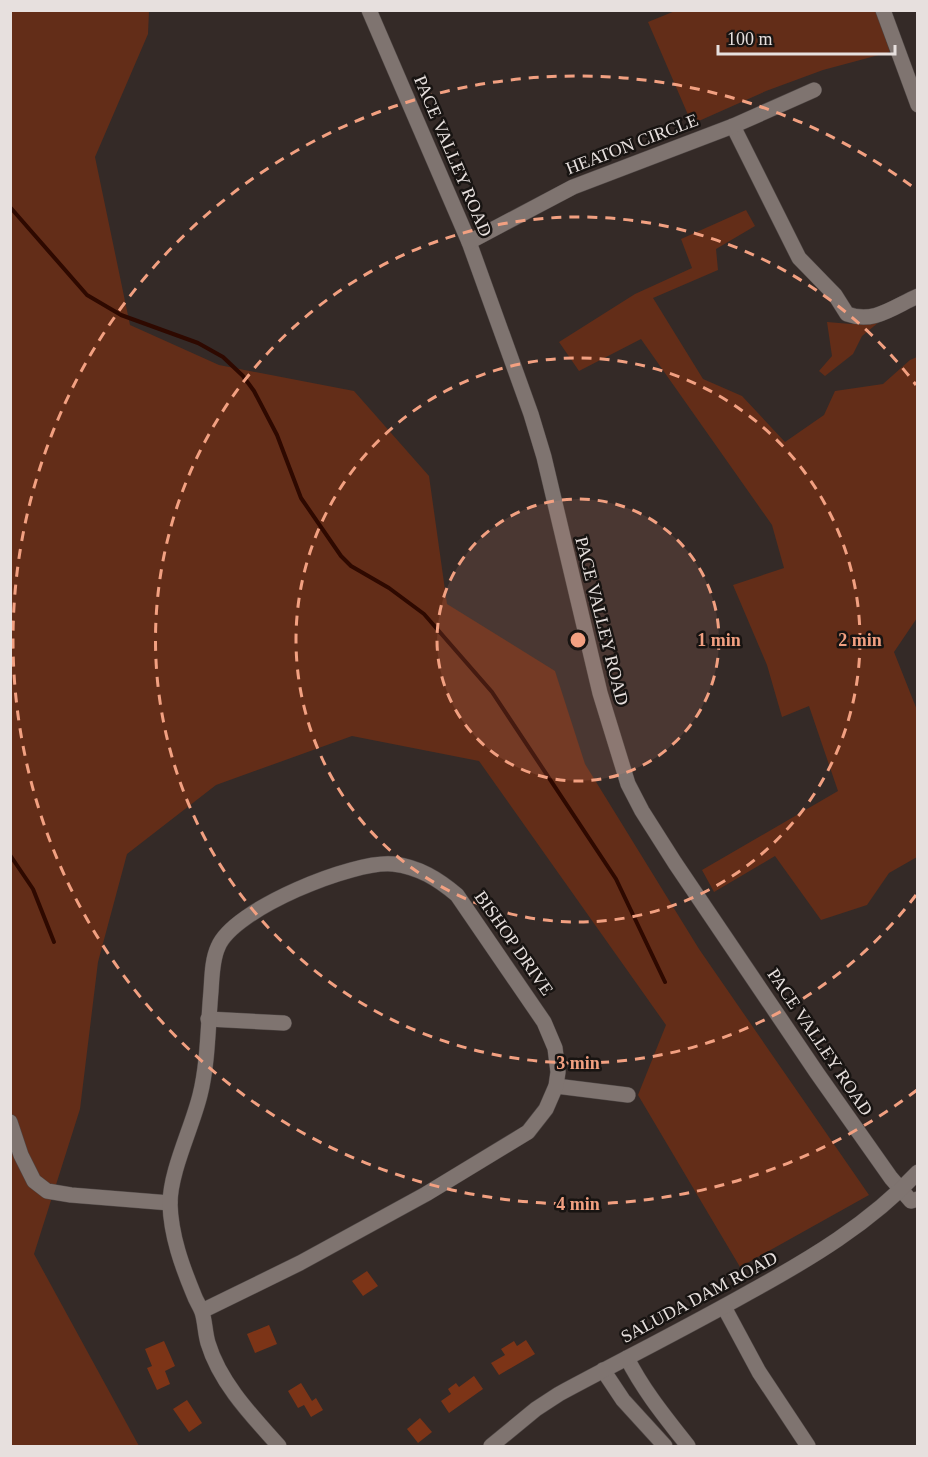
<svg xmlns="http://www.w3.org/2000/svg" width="928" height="1457" font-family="'Times New Roman',serif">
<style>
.green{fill:#632d18}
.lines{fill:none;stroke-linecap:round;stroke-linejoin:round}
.stream{stroke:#2e0900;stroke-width:4}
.building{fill:#7c3417}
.minor-casing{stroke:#504846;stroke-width:16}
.minor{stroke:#7f7470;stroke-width:15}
.ring{fill:none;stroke:#f2a081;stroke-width:3;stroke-dasharray:10 8}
.labels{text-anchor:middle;stroke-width:5;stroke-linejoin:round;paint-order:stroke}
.street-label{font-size:18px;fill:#e7e0de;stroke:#181412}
.centre{fill:#f2a081;stroke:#181412;stroke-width:3}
.ring-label{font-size:18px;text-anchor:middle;font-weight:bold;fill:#f2a081;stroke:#181412;stroke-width:5;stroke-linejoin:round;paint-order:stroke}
</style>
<rect width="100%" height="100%" fill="#342a27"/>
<g class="green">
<polygon points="10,11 149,11 148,34 95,157 130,325 219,365 354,391 429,476 447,604 555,671 585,764 699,949 869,1195 740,1267 638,1095 666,1025 479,761 352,736 216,785 127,854 98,962 80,1109 34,1254 139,1446 11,1446"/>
<polygon points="675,11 876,11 890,52 823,70 766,91 692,124 648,22"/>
<polygon points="746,210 755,226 716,249 718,270 653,298 703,379 742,396 785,442 824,415 835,391 883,384 910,360 917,357 917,618 894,652 917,710 917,857 889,873 867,905 821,920 775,856 714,892 702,870 838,791 809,706 782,717 767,665 733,585 784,568 772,525 641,339 579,371 559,342 635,294 692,268 681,239"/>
<polygon points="827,322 851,324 879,322 862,336 853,354 825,376 819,371 832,356"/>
</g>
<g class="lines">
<g class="stream">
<polyline points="10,207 87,295 121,315 198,343 223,357 243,376 254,391 277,435 301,498 341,556 351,566 389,588 424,614 492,692 616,879 665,982"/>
<polyline points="10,855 33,889 54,942"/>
</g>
</g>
<g class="building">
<polygon points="367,1271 378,1286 363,1296 352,1281"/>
<polygon points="269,1325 277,1344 255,1353 247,1334"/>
<polygon points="526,1340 535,1354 499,1375 491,1363 505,1355 501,1349 514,1341 517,1346"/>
<polygon points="164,1341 175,1366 165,1371 170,1384 157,1390 147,1368 152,1366 145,1349"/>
<polygon points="474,1376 483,1389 449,1413 441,1401 451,1394 448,1389 456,1383 459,1387"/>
<polygon points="301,1383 312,1401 316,1398 323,1410 311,1417 304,1405 298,1408 288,1391"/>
<polygon points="187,1400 202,1423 189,1432 173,1409"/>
<polygon points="420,1418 432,1432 418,1443 407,1429"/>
</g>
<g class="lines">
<defs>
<g id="minor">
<polyline points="369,10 469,242 531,414 544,457 600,693 628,784 642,811 675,863 817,1073 891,1178 911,1201 918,1199"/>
<polyline points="883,10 918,105"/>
<path d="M733 126 799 258 835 295 847 314C874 324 893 307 918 296"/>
<polyline points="469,242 573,187 733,126 814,90"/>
<polyline points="208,1019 284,1023"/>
<polyline points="556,1086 628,1095"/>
<polyline points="10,1122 21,1155 34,1181 47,1191 71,1195 170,1203"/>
<polyline points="724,1307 759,1372 808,1446"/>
<path d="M202 1311 300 1263 426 1194 528 1132 546 1109 556 1086 558 1072 555 1048 544 1022 457 895C438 879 419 867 393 864 354 860 233 909 218 947 212 960 212 977 211 991 208 1024 208 1064 200 1095 192 1128 170 1171 170 1204 171 1236 182 1266 194 1295 196 1301 200 1306 202 1312 205 1321 205 1333 208 1343 220 1383 252 1416 279 1446"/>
<path d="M627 1358C643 1390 666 1418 688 1446"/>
<polyline points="603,1370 623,1400 665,1446"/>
<path d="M491 1446 536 1409 559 1394C622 1360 686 1328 748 1293 810 1259 869 1224 918 1172"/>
</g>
</defs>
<use href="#minor" class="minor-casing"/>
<use href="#minor" class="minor"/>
</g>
<circle cx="578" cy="640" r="141" fill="#f2a081" fill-opacity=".12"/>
<g class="ring">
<circle cx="578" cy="640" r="141"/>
<circle cx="578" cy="640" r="282"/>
<path d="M916 895A423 423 0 1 1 916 385"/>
<path d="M917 1090A564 564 0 1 1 917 190"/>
</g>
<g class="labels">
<g class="street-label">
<text transform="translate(632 144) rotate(-21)" y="6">HEATON CIRCLE</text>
<text transform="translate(453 156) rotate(67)" y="6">PACE VALLEY ROAD</text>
<text transform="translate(602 621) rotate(76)" y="6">PACE VALLEY ROAD</text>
<text transform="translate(514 943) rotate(55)" y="6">BISHOP DRIVE</text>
<text transform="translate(820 1042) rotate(56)" y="6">PACE VALLEY ROAD</text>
<text transform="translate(699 1297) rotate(-28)" y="6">SALUDA DAM ROAD</text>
</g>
</g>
<circle cx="578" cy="640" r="9" class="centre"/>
<g class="ring-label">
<text x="719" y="646">1 min</text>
<text x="860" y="646">2 min</text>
<text x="578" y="1069">3 min</text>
<text x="578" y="1210">4 min</text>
</g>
<rect width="928" height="1457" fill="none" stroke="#e7e0de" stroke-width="24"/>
<path d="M718 45v9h177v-9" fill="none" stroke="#e7e0de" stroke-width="3"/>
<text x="727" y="45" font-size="18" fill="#e7e0de" stroke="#181412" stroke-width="4.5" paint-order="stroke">100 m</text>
</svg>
